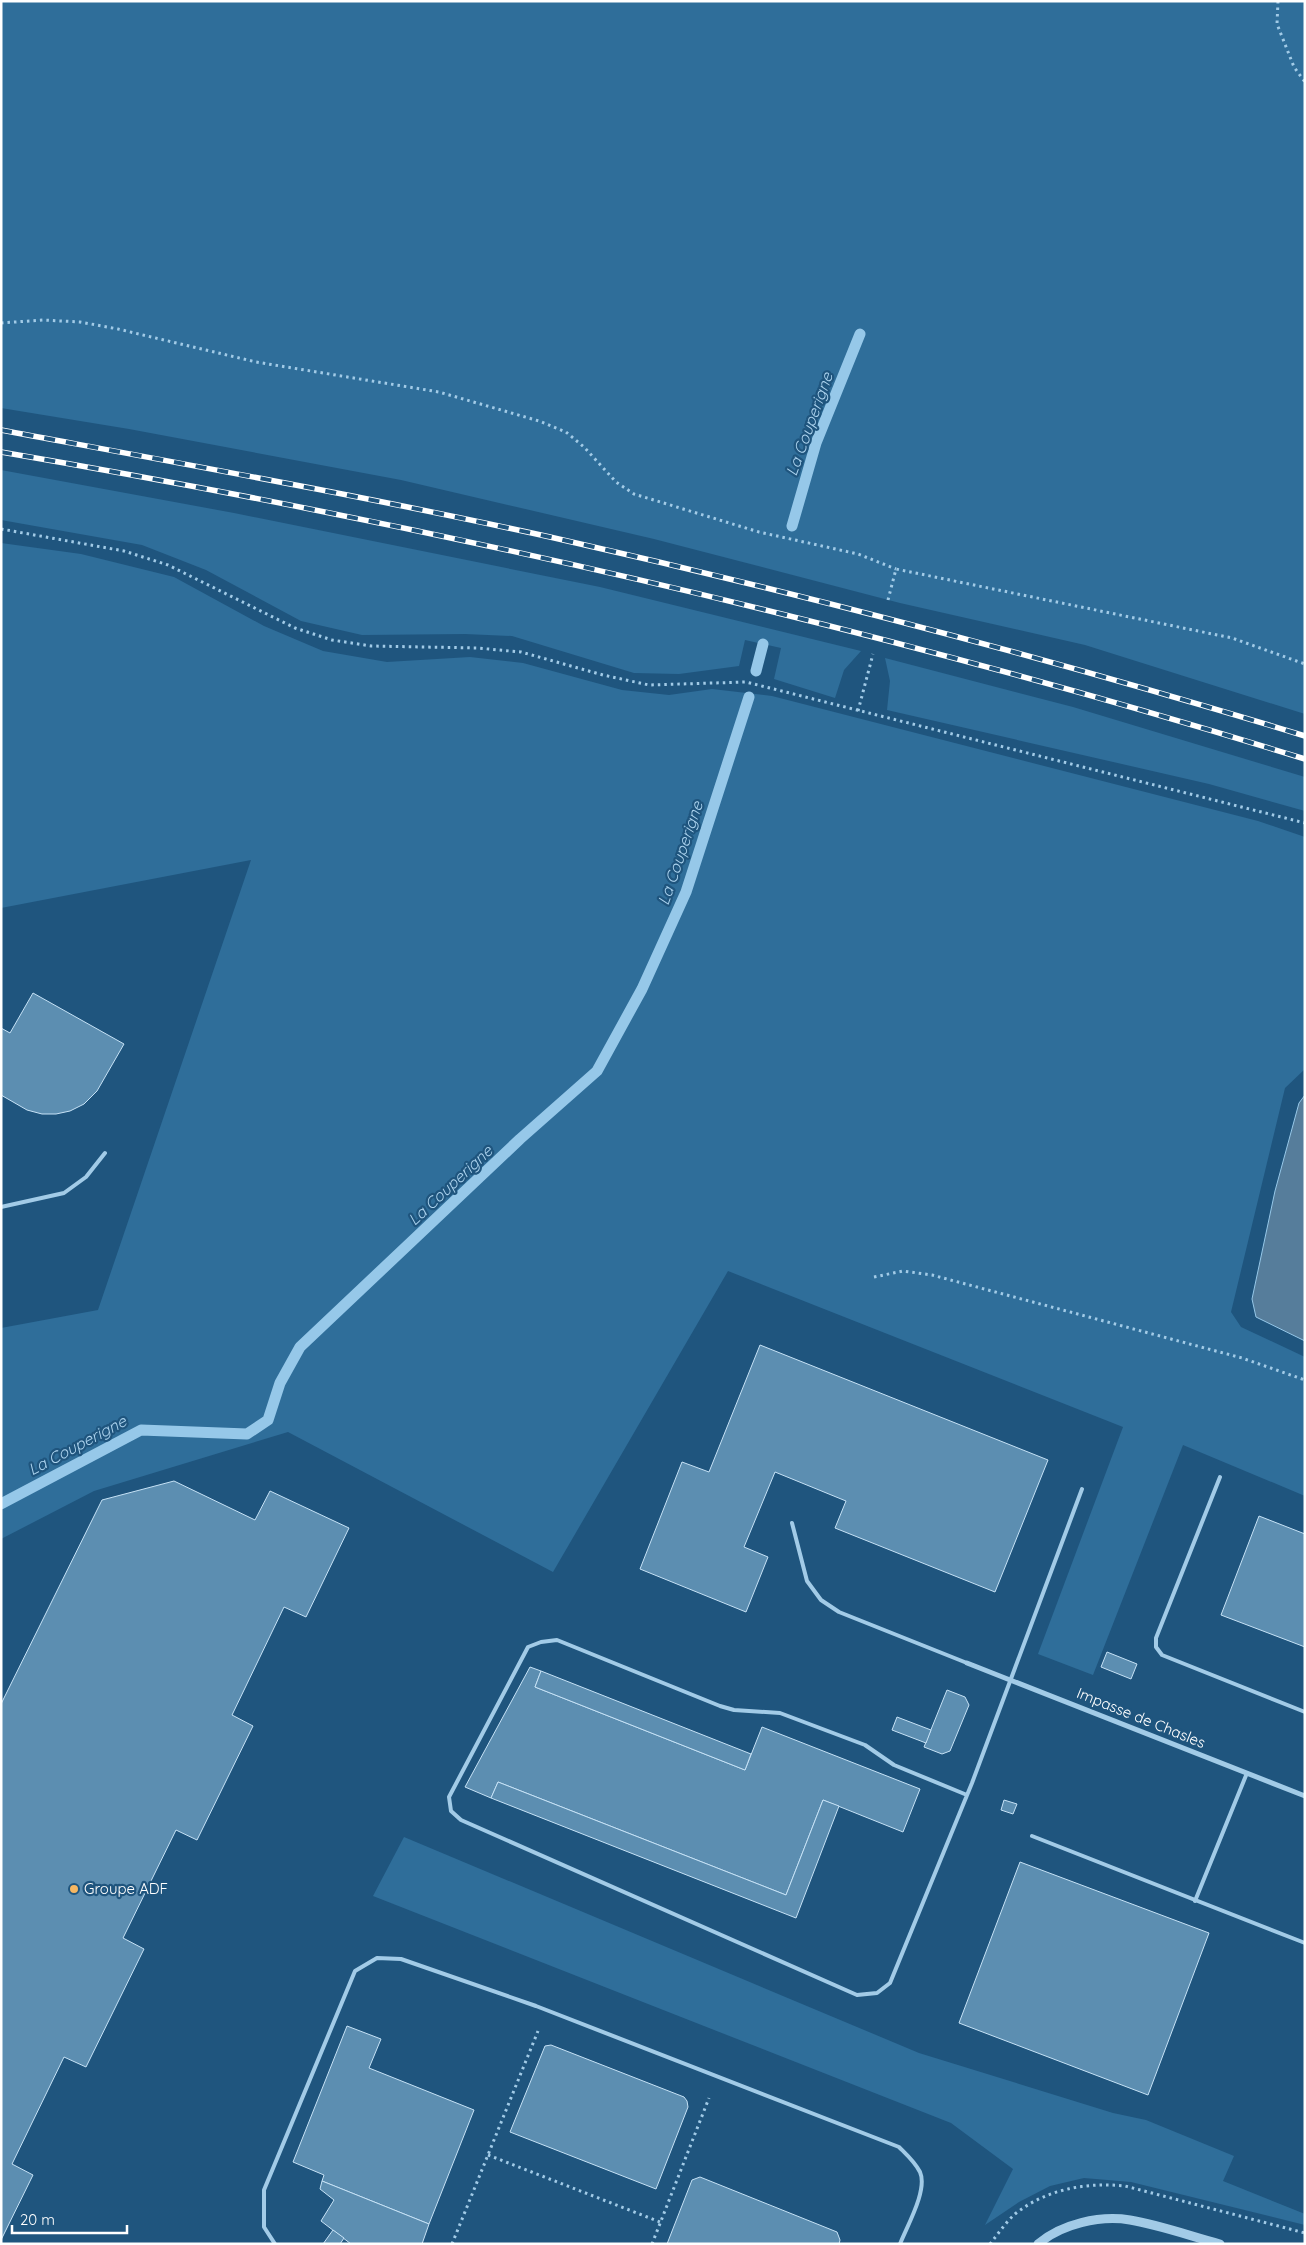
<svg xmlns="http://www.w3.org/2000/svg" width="1306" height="2245" font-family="Quicksand,sans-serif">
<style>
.green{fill:#2f6e9a}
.water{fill:#567d9b;stroke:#96c8e9}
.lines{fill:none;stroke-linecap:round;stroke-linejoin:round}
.stream{stroke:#96c8e9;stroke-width:11}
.building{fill:#5c8eb1;stroke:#c6e2f6}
.path{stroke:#a2cbe7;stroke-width:3;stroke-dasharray:2.5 4;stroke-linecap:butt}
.service{stroke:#a2cbe7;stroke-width:4}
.minor{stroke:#a2cbe7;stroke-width:5}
.tertiary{stroke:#a2cbe7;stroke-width:9}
.rail-casing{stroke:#fff;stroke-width:5.5}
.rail{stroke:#1f557e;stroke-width:4;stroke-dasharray:11;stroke-linecap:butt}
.poi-dot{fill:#f6b762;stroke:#1f557e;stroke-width:2}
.labels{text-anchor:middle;stroke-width:4.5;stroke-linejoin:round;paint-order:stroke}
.street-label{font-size:15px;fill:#fff;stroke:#1f557e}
.poi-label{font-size:15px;fill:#fff;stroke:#1f557e;text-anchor:start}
.water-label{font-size:16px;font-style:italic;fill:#add4ef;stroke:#1f557e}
</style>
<rect width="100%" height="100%" fill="#1f557e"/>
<g class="green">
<polygon points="1,1 1305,1 1305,714 1085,645 900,603 654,539 401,480 129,429 1,408"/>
<polygon points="1,470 234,513 600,587 861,651 844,670 835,698 774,679 781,648 745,640 739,666 679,674 634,673 512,636 465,634 362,635 301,621 206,570 142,545 1,520"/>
<polygon points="1,543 81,554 174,577 264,626 323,651 387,662 470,657 523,663 622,690 669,695 712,689 772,696 1258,821 1305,837 1305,1069 1285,1088 1231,1312 1241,1327 1305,1357 1305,1496 1183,1445 1093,1675 1038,1654 1123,1427 728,1271 553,1572 288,1432 94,1491 1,1539 1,1328 98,1310 251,860 1,908"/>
<polygon points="885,658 1073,707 1305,777 1305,811 1209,784 887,710 890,681"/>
<polygon points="404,1837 919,2053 1113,2113 1146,2120 1234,2156 1223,2181 1305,2214 1305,2225 1131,2182 1084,2178 1050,2186 1019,2202 985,2225 1013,2169 951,2123 373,1896"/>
</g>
<polygon class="water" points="1305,1095 1305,1341 1256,1317 1252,1299 1275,1191 1299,1103"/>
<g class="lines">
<g class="stream">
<polyline points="792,526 816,443 860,334"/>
<polyline points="756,671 763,644"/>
<polyline points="1,1504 141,1430 247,1434 268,1420 280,1383 300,1347 520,1139 597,1071 642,989 686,892 749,697"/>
</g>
</g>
<g class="building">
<polygon points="33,993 124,1044 97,1091 84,1104 70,1111 56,1114 42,1114 27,1110 1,1095 1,1028 10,1033"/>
<polygon points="760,1345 1048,1460 995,1592 835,1528 846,1501 775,1472 744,1547 768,1557 746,1612 640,1569 682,1462 709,1472"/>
<polygon points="174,1481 255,1520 270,1491 349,1528 306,1617 284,1607 232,1715 253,1726 197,1840 176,1830 123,1938 144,1949 86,2067 64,2057 12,2164 33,2175 1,2240 1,1704 102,1500"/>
<polygon points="1259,1516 1305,1534 1305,1647 1221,1615"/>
<polygon points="1107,1652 1137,1664 1131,1679 1101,1667"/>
<polygon points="530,1667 541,1671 535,1687 745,1770 762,1727 920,1789 903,1832 823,1800 786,1895 498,1782 491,1798 465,1787"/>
<polygon points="541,1671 751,1754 745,1770 535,1687"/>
<polygon points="947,1690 965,1697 969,1705 950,1751 942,1754 924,1747"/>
<polygon points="897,1717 931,1730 926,1743 892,1730"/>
<polygon points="498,1782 786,1895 823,1800 839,1806 796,1918 491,1798"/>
<polygon points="1004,1800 1017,1804 1013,1814 1001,1810"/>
<polygon points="1020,1862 1209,1933 1148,2095 959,2023"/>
<polygon points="347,2026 381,2039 369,2068 474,2110 429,2224 322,2181 324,2175 293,2162"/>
<polygon points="551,2045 684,2097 687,2101 688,2107 656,2189 510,2132 545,2046"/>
<polygon points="700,2177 837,2232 840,2240 839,2244 667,2244 692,2180"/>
<polygon points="322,2181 429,2224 422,2244 351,2244 321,2221 334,2200 320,2189"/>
<polygon points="333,2230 344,2238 340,2244 323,2244"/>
</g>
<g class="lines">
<g class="path">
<polyline points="1278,1 1277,24 1294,67 1305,82"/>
<polyline points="1,323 43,320 80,322 118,329 256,362 439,392 539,421 566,432 584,447 616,482 634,494 759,532 858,554 896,569"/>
<polyline points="1,529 124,551 168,565 295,628 332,640 371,646 477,648 521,652 603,675 649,685 746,682 1305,823"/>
<polyline points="888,600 896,569 1232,638 1305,664"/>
<polyline points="858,711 873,654"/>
<polyline points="874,1277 903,1271 932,1275 1242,1358 1305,1380"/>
<polyline points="488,2155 660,2222"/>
<polyline points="452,2244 538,2031"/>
<polyline points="652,2244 709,2098"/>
<path d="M990 2244C998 2234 1006 2222 1015 2214 1046 2189 1087 2182 1125 2186L1305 2233"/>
</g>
<g class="service">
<polyline points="1,1207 64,1193 86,1177 105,1153"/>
<polyline points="1220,1477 1156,1638 1156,1647 1162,1655 1305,1712"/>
<polyline points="792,1523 807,1581 821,1600 839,1612 967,1663"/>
<polyline points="967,1795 894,1765 865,1745 780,1713 734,1710 720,1706 557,1640 541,1642 528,1647 449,1797 451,1811 461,1820 857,1995 877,1993 890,1983 972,1783 1082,1489"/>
<polyline points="1032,1836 1305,1943"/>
<polyline points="1195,1901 1247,1773"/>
<path d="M275 2244 264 2227V2190L355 1971 377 1958 401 1959 536 2006 899 2147C907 2155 915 2162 920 2172 928 2190 907 2226 900 2244"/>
</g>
<polyline class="minor" points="967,1663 1305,1796"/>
<path class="tertiary" d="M1038 2244C1061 2224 1100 2215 1130 2220 1160 2225 1190 2236 1220 2244"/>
<defs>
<g id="rail">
<path d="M1 430C184 464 368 497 550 537 804 594 1056 660 1305 736"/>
<path d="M1 452C441 527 878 627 1305 759"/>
</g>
</defs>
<use href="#rail" class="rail-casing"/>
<use href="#rail" class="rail"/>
</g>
<circle class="poi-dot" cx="74" cy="1889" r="5"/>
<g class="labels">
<g class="street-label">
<text transform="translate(1141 1718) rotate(22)" y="5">Impasse de Chasles</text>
</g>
<g class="poi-label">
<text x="84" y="1894">Groupe ADF</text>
</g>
<g class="water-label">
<text transform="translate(809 424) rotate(-70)" y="6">La Couperigne</text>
<text transform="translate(680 853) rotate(-71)" y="6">La Couperigne</text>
<text transform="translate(450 1185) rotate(-43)" y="6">La Couperigne</text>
<text transform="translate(77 1445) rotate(-28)" y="6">La Couperigne</text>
</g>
</g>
<rect width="1306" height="2245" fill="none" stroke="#ffffff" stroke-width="5"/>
<path d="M12 2225v8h115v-8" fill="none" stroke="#ffffff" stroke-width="2.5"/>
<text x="20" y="2225" font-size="15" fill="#ffffff" stroke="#1f557e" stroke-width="4" paint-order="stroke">20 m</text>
</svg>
